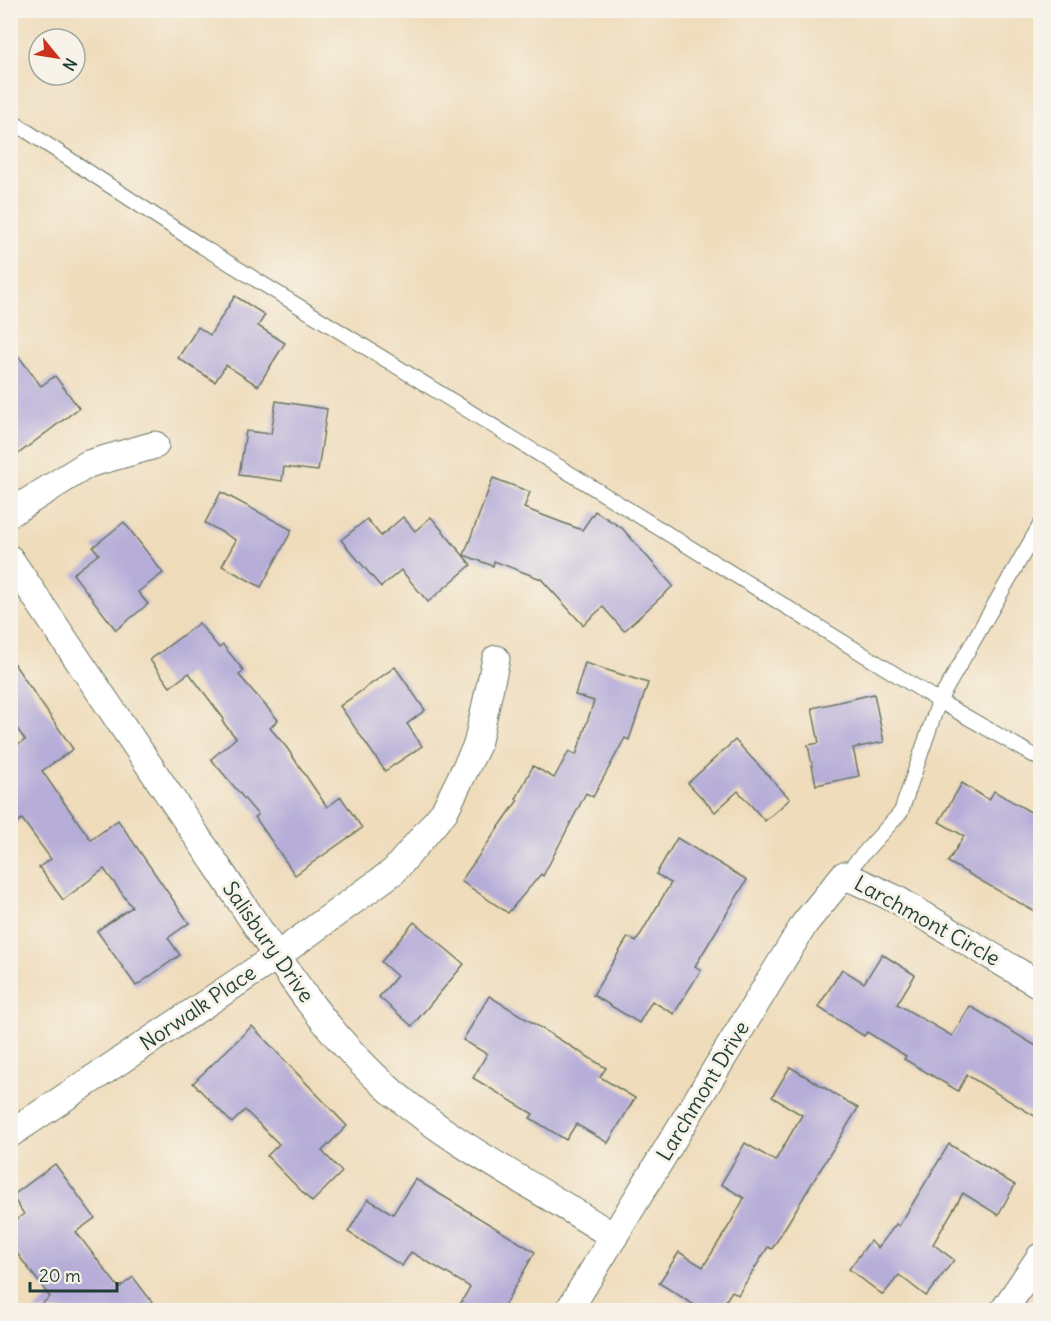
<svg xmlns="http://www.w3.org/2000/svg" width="1051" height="1321" font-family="Delius,sans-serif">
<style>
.building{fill:#b6add8}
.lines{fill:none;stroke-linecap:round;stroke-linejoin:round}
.service-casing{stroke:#687563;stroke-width:16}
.minor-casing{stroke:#687563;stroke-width:29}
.service{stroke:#fff;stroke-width:14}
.minor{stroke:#fff;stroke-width:27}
.labels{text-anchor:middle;stroke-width:6;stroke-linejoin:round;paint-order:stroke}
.street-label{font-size:21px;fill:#1f3d34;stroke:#f7f3e8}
</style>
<rect width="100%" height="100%" fill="#f7f3e8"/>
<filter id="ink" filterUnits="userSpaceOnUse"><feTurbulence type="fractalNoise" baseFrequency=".0167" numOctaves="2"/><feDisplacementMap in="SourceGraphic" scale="12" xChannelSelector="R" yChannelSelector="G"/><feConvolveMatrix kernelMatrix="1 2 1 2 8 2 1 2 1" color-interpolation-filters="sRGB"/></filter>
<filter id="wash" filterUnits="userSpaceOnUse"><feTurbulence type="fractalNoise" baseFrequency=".008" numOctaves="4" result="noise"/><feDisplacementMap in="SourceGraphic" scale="24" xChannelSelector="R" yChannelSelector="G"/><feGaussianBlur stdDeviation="1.35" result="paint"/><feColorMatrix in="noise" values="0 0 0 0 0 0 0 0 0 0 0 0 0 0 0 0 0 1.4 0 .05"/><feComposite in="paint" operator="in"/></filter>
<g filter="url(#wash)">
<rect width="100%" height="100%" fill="#efdcbb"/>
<g id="blocks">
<g class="building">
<polygon points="235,296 265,315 258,326 285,343 258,386 226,365 215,382 178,358 198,327 210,335"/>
<polygon points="10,345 41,386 55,376 79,408 10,460"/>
<polygon points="276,401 327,409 318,471 284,467 282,481 239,475 246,431 271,434"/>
<polygon points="493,478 530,492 524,508 582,530 595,511 622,528 673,586 624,631 603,607 583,625 541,579 494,561 493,566 464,555"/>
<polygon points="221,492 292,530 261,587 222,566 236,540 205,523"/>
<polygon points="403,517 415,531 431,517 471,565 428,602 401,570 381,587 341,540 367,519 381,536"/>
<polygon points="124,522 163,573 138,592 148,604 116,630 73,574 99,554 93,547"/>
<polygon points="199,623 219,648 223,645 244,671 239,675 278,720 270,728 287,748 327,807 341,797 362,828 295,875 255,817 258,815 211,759 236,738 222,721 224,719 189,673 170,687 150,660"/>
<polygon points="10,658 73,749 42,771 58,794 91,840 118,820 189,923 168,938 180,955 136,986 97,931 132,907 104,869 63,900 39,867 51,859 22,819 10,827 10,750 25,740 10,718"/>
<polygon points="585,663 648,683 629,740 625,738 593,797 586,793 543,876 541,874 508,913 461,881 518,800 516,799 533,766 554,778 569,751 576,755 594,701 575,695"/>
<polygon points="395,667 425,710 407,724 422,746 385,771 340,706"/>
<polygon points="874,694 884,742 853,748 859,776 816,785 808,745 819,743 812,708"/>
<polygon points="735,740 790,799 765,821 738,791 715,812 688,783"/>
<polygon points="962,783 989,800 994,791 1041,818 1041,915 948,862 964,836 939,822"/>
<polygon points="677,838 747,880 695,966 701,970 674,1014 652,1001 639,1023 593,995 628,937 636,942 671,883 656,874"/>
<polygon points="414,922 464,964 412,1026 379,997 397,976 381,962"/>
<polygon points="882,954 915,975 897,1004 952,1036 970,1006 1041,1049 1041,1120 967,1075 958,1091 904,1059 906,1056 867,1032 864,1036 818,1007 842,969 864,983"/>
<polygon points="489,996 606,1068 600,1077 635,1098 608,1143 576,1124 566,1140 530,1118 533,1114 473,1078 487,1054 463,1040"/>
<polygon points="252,1026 347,1126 322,1151 342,1172 312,1202 267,1156 279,1144 245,1110 232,1123 193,1083"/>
<polygon points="790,1067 858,1108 772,1249 768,1247 738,1295 732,1291 719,1311 704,1311 659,1283 679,1252 703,1267 730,1224 744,1198 721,1184 745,1143 775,1161 802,1115 772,1097"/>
<polygon points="949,1144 1015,1185 998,1215 963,1193 933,1244 954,1260 926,1296 899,1275 883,1295 849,1269 870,1241 878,1248 896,1224 899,1226"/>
<polygon points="55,1164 95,1218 76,1232 119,1288 133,1277 159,1311 33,1311 50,1297 10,1244 10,1224 24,1214 12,1196"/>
<polygon points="415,1179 535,1252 501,1311 456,1311 470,1287 411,1252 402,1266 348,1232 368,1199 393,1214"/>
</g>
</g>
</g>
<g filter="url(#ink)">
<use href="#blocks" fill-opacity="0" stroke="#687563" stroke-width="1.5"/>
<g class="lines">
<defs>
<g id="service">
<polyline points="10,120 203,247 939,701 1040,759"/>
<polyline points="844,875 901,812 939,701 1040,525"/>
</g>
<g id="minor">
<polyline points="10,513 88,464 155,445"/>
<path d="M10 559C79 661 147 762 215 863 268 942 317 1027 390 1090 458 1149 540 1188 614 1237"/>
<polyline points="10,1134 277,956 394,871 444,812 477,745 496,659"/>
<polyline points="569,1310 805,923 844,875 896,899 1040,985"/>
<polyline points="1004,1310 1040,1257"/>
</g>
</defs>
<use href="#service" class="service-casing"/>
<use href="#minor" class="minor-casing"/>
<use href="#service" class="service"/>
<use href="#minor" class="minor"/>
</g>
</g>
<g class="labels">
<g class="street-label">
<text transform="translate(927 921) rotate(29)" y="7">Larchmont Circle</text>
<text transform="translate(268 942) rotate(55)" y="7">Salisbury Drive</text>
<text transform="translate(198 1008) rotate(-34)" y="7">Norwalk Place</text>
<text transform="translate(703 1091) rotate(-59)" y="7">Larchmont Drive</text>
</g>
</g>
<rect width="1051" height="1321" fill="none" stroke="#f7f3e8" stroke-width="36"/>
<g transform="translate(57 57) rotate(120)"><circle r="28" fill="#f7f3e8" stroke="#a1aaa0" stroke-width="1.5"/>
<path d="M0-4.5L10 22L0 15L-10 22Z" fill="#c8321e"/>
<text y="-9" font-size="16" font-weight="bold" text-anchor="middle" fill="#1f3d34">N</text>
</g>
<path d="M30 1282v9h87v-9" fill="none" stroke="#1f3d34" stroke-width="3"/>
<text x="39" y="1282" font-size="18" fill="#1f3d34" stroke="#f7f3e8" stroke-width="4.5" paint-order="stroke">20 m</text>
</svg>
